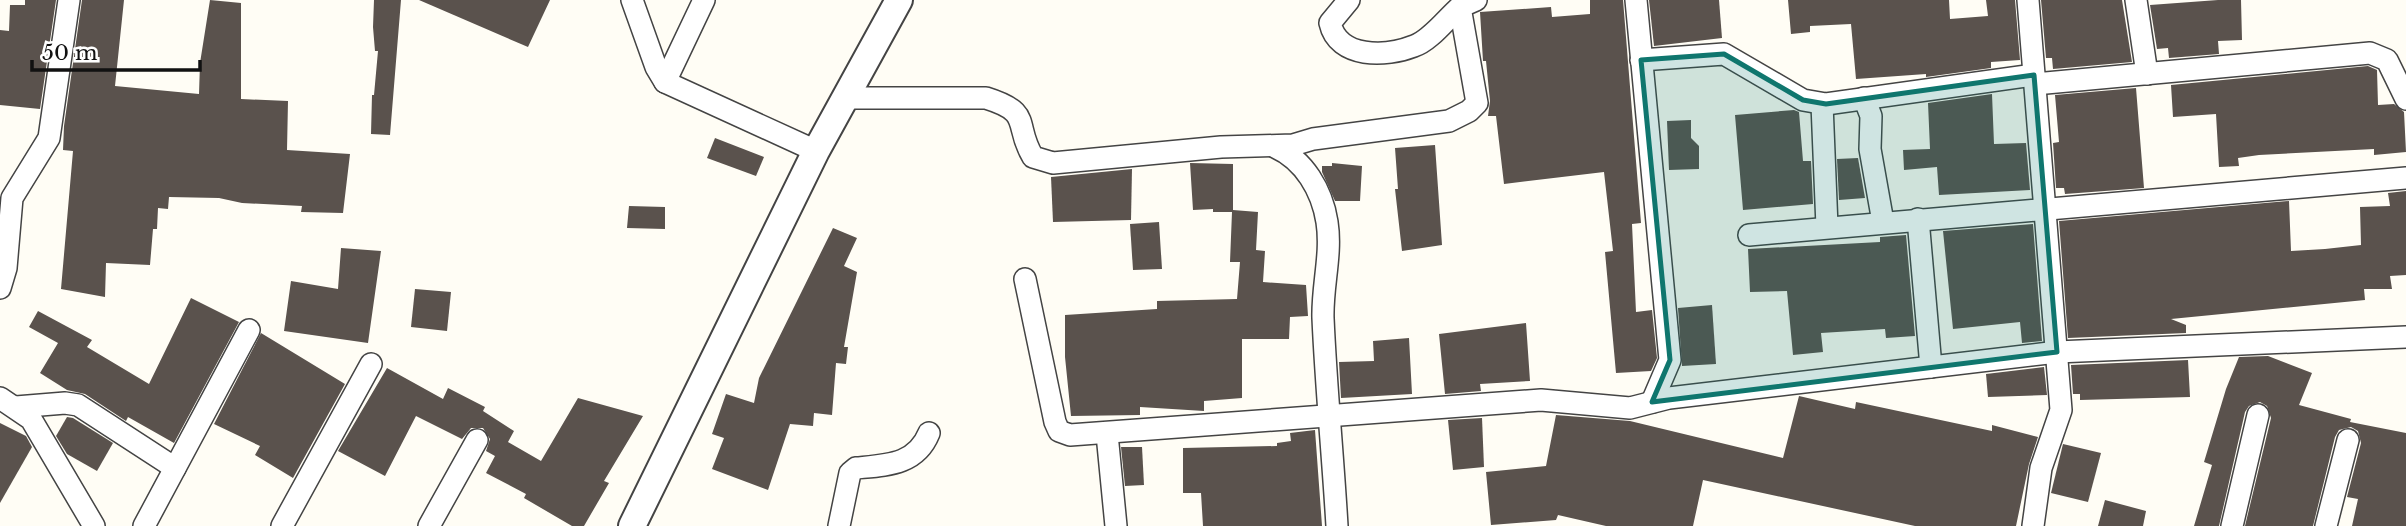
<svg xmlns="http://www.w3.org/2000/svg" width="2406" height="526" font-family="'Libre Baskerville',serif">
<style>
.building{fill:#5a524d}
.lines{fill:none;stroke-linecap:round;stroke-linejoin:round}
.minor-casing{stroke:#444;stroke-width:24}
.tertiary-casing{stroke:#444;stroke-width:30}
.minor{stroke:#fff;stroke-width:21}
.tertiary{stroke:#fff;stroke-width:26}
.marked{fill:#0f766e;fill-opacity:0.2;stroke:#0f766e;stroke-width:5;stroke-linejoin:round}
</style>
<rect width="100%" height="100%" fill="#fffdf5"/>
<g class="building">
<polygon points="25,0 56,0 40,109 0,105 0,30 9,31 10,5 25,5"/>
<polygon points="82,0 124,0 115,86 199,94 200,63 210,0 241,3 241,99 288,101 287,150 350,154 343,213 301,212 302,206 242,203 219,198 169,197 168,209 158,208 157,229 153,229 150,265 106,263 105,297 61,289 73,151 63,150 64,126"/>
<polygon points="374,0 401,0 390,135 371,134 372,95 374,95 378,51 375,51 373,27"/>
<polygon points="419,0 550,0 528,47"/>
<polygon points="1590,0 1623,0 1641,223 1632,224 1636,312 1652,310 1657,358 1651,371 1616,373 1605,252 1613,251 1604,172 1504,184 1496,116 1488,116 1490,101 1486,61 1483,61 1480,12 1551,7 1552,17 1590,14"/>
<polygon points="1649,0 1719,0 1722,38 1654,46"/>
<polygon points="1788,0 1949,0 1950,19 1988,16 1986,0 2015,0 2020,60 1991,62 1991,68 1926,77 1926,74 1856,79 1851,24 1810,26 1810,32 1791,34"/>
<polygon points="2041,0 2122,0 2132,62 2053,69 2052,58 2046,58"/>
<polygon points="2218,0 2241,0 2242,40 2218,41 2219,54 2169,58 2168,48 2157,49 2150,5"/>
<polygon points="2368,66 2377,70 2378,105 2394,104 2404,112 2406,152 2374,155 2374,149 2259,155 2238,158 2239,166 2219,167 2216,114 2173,117 2171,85"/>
<polygon points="2136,88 2144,188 2065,194 2064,188 2056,188 2053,143 2059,142 2055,95"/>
<polygon points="1992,94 1994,144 2026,143 2030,190 1939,195 1937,167 1904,170 1903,150 1930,149 1928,103"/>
<polygon points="1794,110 1799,112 1803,161 1811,161 1813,204 1743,210 1735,115"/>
<polygon points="1691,120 1691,138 1699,146 1699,169 1669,170 1667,121"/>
<polygon points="715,138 764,157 756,176 707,158"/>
<polygon points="1435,145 1442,245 1402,251 1395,189 1398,189 1395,148"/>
<polygon points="1858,158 1865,198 1839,200 1837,159"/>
<polygon points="1190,163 1233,164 1233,210 1258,212 1256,250 1265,251 1263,282 1306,285 1308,316 1290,317 1289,339 1242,339 1242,398 1204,401 1204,411 1140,407 1140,415 1071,416 1065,357 1065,315 1157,309 1157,301 1237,299 1240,262 1230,262 1232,212 1213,212 1213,209 1193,210"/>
<polygon points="1332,163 1362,166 1360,201 1335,201 1322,172 1322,166 1332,166"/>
<polygon points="1132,169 1131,220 1053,222 1051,177"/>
<polygon points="2406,191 2406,275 2390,276 2392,289 2364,289 2365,300 2171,319 2186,325 2186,333 2068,338 2059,221 2289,201 2291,251 2325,249 2361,245 2360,207 2390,206 2388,193"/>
<polygon points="629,206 665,207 665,229 627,228"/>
<polygon points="1159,222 1162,269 1133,270 1130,224"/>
<polygon points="2033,224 2042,341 2022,343 2020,322 1953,329 1943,231"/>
<polygon points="833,228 857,238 844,266 857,272 844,347 848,347 846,364 836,363 832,415 814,413 813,426 790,424 768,490 712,469 724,438 712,434 726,394 754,403 759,378"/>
<polygon points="1906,235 1915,336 1886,338 1885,329 1821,333 1823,352 1793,355 1787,291 1750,292 1748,249 1880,242 1880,237"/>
<polygon points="341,248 381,251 368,343 284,331 291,281 338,289"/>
<polygon points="415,289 451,292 447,331 411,327"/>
<polygon points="191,298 239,322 174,443 128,417 126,421 85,394 67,390 40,373 58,343 29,327 38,311 92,340 87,347 149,384"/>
<polygon points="1712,305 1716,364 1682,366 1678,308"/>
<polygon points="1526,323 1530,381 1480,384 1481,391 1445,394 1439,334"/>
<polygon points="261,333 345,384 293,478 255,455 260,446 214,424"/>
<polygon points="1409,338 1412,394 1341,398 1339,362 1374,361 1373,341"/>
<polygon points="2268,356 2312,373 2299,405 2351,419 2350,422 2406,433 2406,526 2352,526 2358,499 2347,497 2361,443 2358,431 2351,427 2339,430 2335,437 2313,526 2245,526 2271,418 2267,406 2260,402 2249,406 2245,412 2219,526 2194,526 2212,465 2204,462 2226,389 2239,357"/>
<polygon points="2188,360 2190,397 2080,400 2080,394 2073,394 2071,365"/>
<polygon points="2044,367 2047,395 1988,397 1986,374"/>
<polygon points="387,368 443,399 448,388 485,407 483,411 514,431 508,442 541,461 578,398 643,416 604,481 609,483 584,526 572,526 524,498 526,494 486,473 495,456 486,451 490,439 483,428 471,428 462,439 416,416 385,476 338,451"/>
<polygon points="1799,396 1855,409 1856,402 1992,431 1992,425 2038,437 2029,464 2016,526 1915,526 1703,480 1693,526 1606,526 1558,515 1556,520 1491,525 1486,472 1546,466 1556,415 1630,421 1783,458"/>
<polygon points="67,417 73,418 113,443 97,471 67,454 56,436"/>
<polygon points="1482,418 1484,467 1453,470 1448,420"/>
<polygon points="0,423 26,436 32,447 0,503"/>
<polygon points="1315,430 1322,526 1203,526 1201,493 1183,493 1183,448 1277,446 1277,443 1291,441 1290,433"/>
<polygon points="2063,444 2101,453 2088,502 2051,493"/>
<polygon points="1121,447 1142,447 1144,485 1125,486"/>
<polygon points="2105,500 2146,511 2143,526 2098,526"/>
</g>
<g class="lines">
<defs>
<g id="minor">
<polyline points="632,0 656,67 665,82 816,151"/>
<path d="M1349 0 1330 23C1338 59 1386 57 1414 46 1430 41 1447 18 1460 7"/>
<polyline points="1636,0 1670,360 1652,402"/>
<polyline points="2028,0 2061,410 2041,468 2033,526"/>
<polyline points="2136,0 2147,74"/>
<polyline points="1641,60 1724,54 1803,100 1826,104 2034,75"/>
<polyline points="665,82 704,0"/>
<polyline points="2035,84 2370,53 2387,60 2406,99"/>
<path d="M847 98H986C1034 113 1013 124 1033 157L1053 163 1221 147 1293 145 1313 139 1449 121 1469 111 1477 103 1460 7 1476 0"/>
<polyline points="1864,98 1871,116 1870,149 1883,222"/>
<polyline points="1822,104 1827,227"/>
<path d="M1275 147C1304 160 1322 190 1327 222 1332 254 1322 286 1323 318 1326 387 1333 457 1337 526"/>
<polyline points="1918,219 1931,367"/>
<polyline points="1749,235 2406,178"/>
<polyline points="1025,279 1055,422 1059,431 1070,435 1541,400 1630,408 1669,398 2057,352 2406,337"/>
<polyline points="0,288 6,268 12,198 49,138 69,0"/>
<polyline points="0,398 31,419 94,526"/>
<polyline points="16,407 65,403 78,405 175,468"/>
<polyline points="1107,434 1116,526"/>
<polyline points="144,526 249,330"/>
<polyline points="282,526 371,364"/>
<polyline points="429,526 477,440"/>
<path d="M839 526 850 473 856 468C887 465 916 465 929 433"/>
<polyline points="2232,526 2258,415"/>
<polyline points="2326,526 2348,440"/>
</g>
<polyline id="tertiary" points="632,526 816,151 899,0"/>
</defs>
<use href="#minor" class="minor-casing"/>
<use href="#tertiary" class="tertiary-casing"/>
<use href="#minor" class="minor"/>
<use href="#tertiary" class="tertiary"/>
</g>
<path class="marked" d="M1724 54 1803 100 1826 104 2034 75 2057 352 1652 402 1670 360 1641 60Z"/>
<path d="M32 60v10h168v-10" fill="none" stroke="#111111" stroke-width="3.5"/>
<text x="42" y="60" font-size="21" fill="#111111" stroke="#ffffff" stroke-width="5" paint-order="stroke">50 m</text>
</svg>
